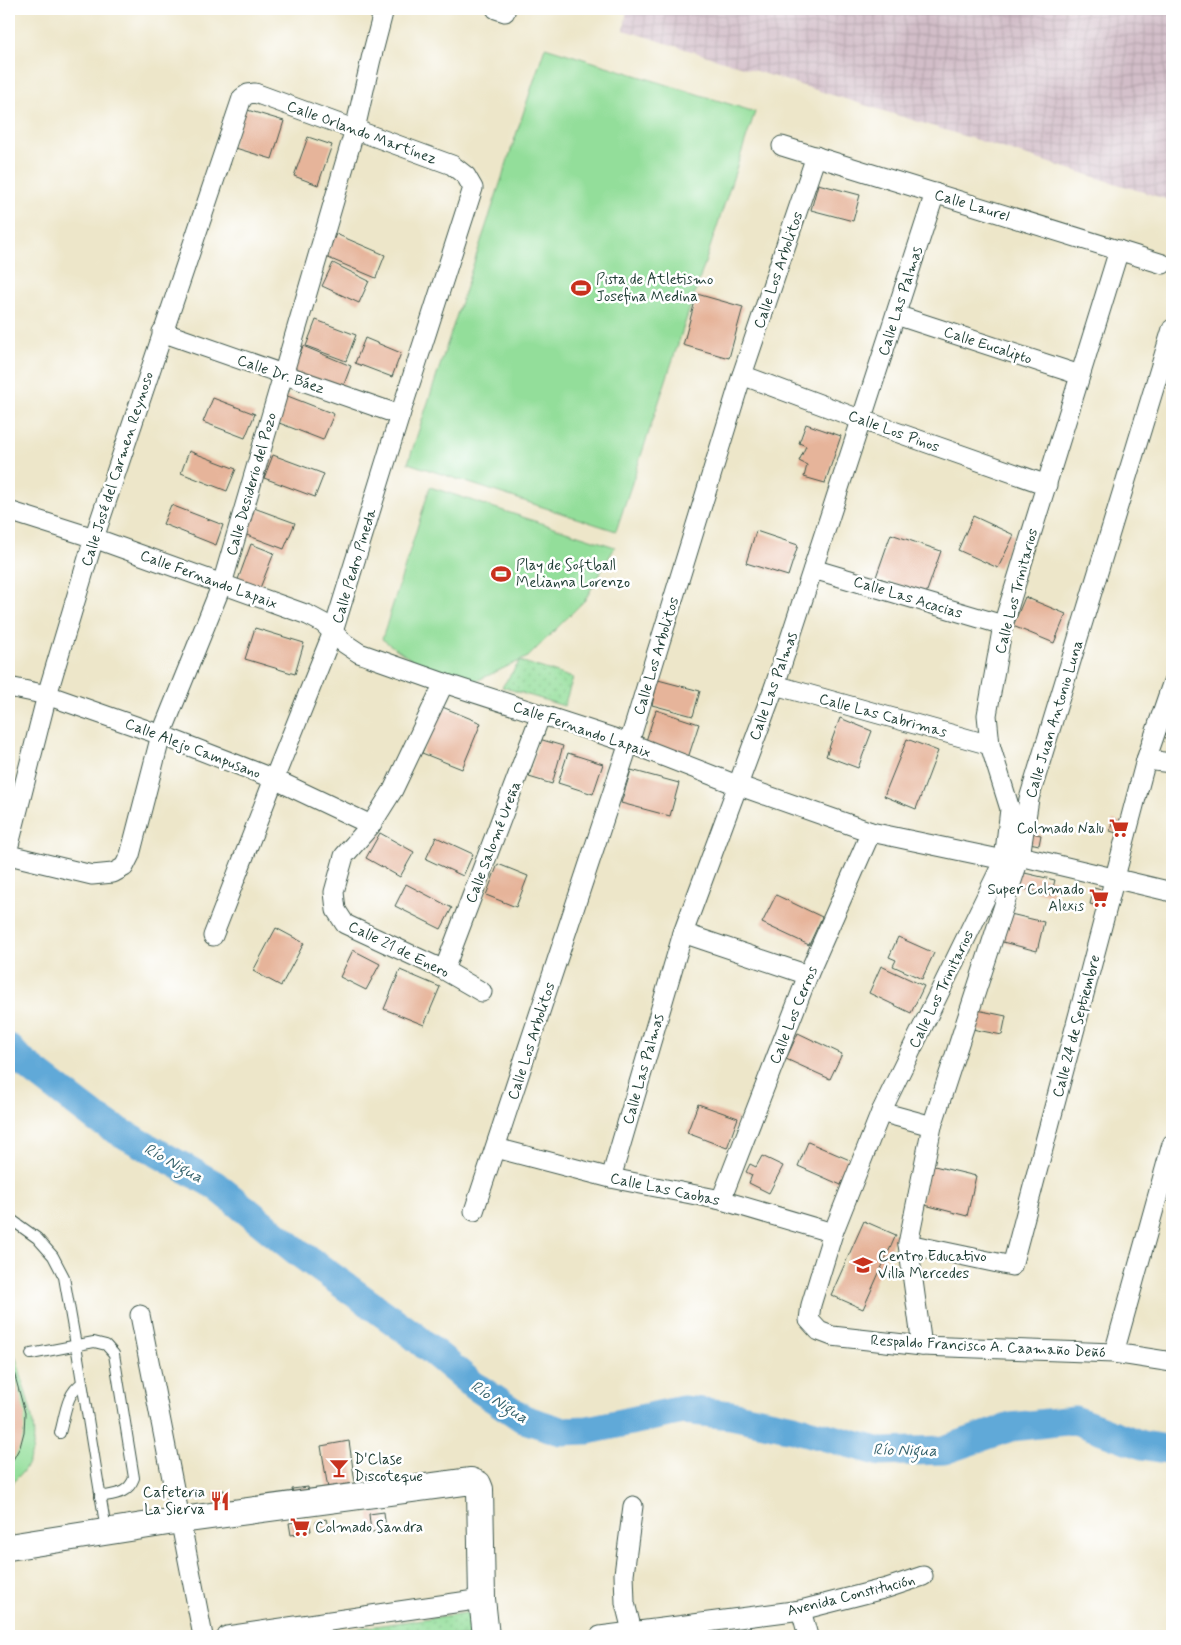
<svg xmlns="http://www.w3.org/2000/svg" width="1181" height="1645" font-family="Mynerve,sans-serif">
<style>
.industrial{fill:url(#industrial-grid)}
.grass{fill:url(#grass-dots);stroke:#598e67}
.pitch{fill:#93de9a;stroke:#598e67}
.lines{fill:none;stroke-linecap:round;stroke-linejoin:round}
.river{stroke:#60a9d8;stroke-width:29}
.building{fill:#e6b49a}
.service-casing{stroke:#3e564a;stroke-width:12}
.minor-casing{stroke:#3e564a;stroke-width:21}
.secondary-casing{stroke:#3e564a;stroke-width:28}
.service{stroke:#fff;stroke-width:10}
.minor{stroke:#fff;stroke-width:19}
.secondary{stroke:#fff;stroke-width:26}
.labels{text-anchor:middle;stroke-width:5;stroke-linejoin:round;paint-order:stroke}
.street-label{font-size:15px;fill:#1f3d34;stroke:#fff}
.poi-label{font-size:15px;fill:#1f3d34;stroke:#fff;text-anchor:start}
.water-label{font-size:16px;font-style:italic;fill:#36636d;stroke:#fff}
</style>
<defs>
<pattern id="industrial-grid" width="8" height="8" patternUnits="userSpaceOnUse" patternTransform="scale(1.25)"><rect width="8" height="8" fill="#d2bdc8"/><path d="M0 4h8M4 0v8" fill="none" stroke="#b4a3ac"/></pattern>
<pattern id="grass-dots" width="8" height="8" patternUnits="userSpaceOnUse" patternTransform="scale(1.25)"><rect width="8" height="8" fill="#93de9a"/><path d="M2 2h.1M6 6h.1" fill="none" stroke="#7ebf85" stroke-width="1.8" stroke-linecap="round"/></pattern>
</defs>
<rect width="100%" height="100%" fill="#fff"/>
<filter id="ink" filterUnits="userSpaceOnUse"><feTurbulence type="fractalNoise" baseFrequency=".02" numOctaves="2"/><feDisplacementMap in="SourceGraphic" scale="10" xChannelSelector="R" yChannelSelector="G"/><feConvolveMatrix kernelMatrix="1 2 1 2 8 2 1 2 1" color-interpolation-filters="sRGB"/></filter>
<filter id="wash" filterUnits="userSpaceOnUse"><feTurbulence type="fractalNoise" baseFrequency=".0096" numOctaves="4" result="noise"/><feDisplacementMap in="SourceGraphic" scale="20" xChannelSelector="R" yChannelSelector="G"/><feGaussianBlur stdDeviation="1.12" result="paint"/><feColorMatrix in="noise" values="0 0 0 0 0 0 0 0 0 0 0 0 0 0 0 0 0 1.4 0 .05"/><feComposite in="paint" operator="in"/></filter>
<g filter="url(#wash)">
<rect width="100%" height="100%" fill="#ede6c9"/>
<polygon class="industrial" points="627,9 1172,9 1172,201 624,30"/>
<g class="grass">
<polygon points="520,661 573,678 564,706 502,687"/>
<polygon points="472,1612 474,1636 305,1636"/>
</g>
<g class="pitch">
<polygon points="545,47 755,112 616,531 408,463"/>
<polygon points="430,487 615,547 585,600 528,657 474,682 426,670 382,639"/>
<path d="M9 1339C15 1354 20 1370 24 1387 35 1423 44 1459 9 1485Z"/>
</g>
<g class="lines">
<polyline class="river" points="9,1048 20,1060 97,1119 215,1185 299,1253 413,1335 472,1384 524,1419 561,1431 588,1430 683,1410 731,1415 793,1428 881,1452 944,1450 1011,1427 1075,1420 1142,1445 1172,1450"/>
</g>
<g id="blocks">
<g class="building">
<polygon points="244,109 284,121 272,159 232,147"/>
<polygon points="308,137 332,145 318,185 294,176"/>
<polygon points="818,184 860,195 853,221 811,210"/>
<polygon points="336,234 385,255 376,278 326,257"/>
<polygon points="333,263 369,281 359,303 322,286"/>
<polygon points="697,294 743,307 729,358 683,345"/>
<polygon points="316,320 356,335 346,361 306,346"/>
<polygon points="365,338 401,353 392,377 355,363"/>
<polygon points="303,346 351,366 341,392 292,373"/>
<polygon points="285,395 334,414 323,440 274,421"/>
<polygon points="213,398 255,414 245,438 203,422"/>
<polygon points="806,424 841,436 825,483 804,477 807,465 799,461 806,446 799,443"/>
<polygon points="189,451 236,469 227,491 181,473"/>
<polygon points="273,455 324,474 315,497 264,478"/>
<polygon points="171,505 223,525 216,545 163,524"/>
<polygon points="254,508 295,523 284,549 244,534"/>
<polygon points="973,516 1014,535 998,568 958,550"/>
<polygon points="756,531 798,545 788,576 746,563"/>
<polygon points="891,534 941,551 926,594 876,577"/>
<polygon points="251,544 274,553 258,593 236,585"/>
<polygon points="1025,597 1066,614 1054,643 1013,626"/>
<polygon points="255,628 304,643 295,674 245,659"/>
<polygon points="658,680 700,691 693,716 652,705"/>
<polygon points="440,706 481,723 462,769 422,753"/>
<polygon points="656,710 699,724 687,761 644,747"/>
<polygon points="840,718 872,731 858,768 826,756"/>
<polygon points="539,739 563,746 552,784 529,777"/>
<polygon points="907,739 938,751 916,809 884,796"/>
<polygon points="568,753 603,764 593,794 558,783"/>
<polygon points="631,770 679,783 670,816 621,803"/>
<polygon points="1113,820 1129,825 1126,836 1110,831"/>
<polygon points="1028,832 1041,835 1039,845 1025,842"/>
<polygon points="380,833 414,852 400,877 366,858"/>
<polygon points="436,837 473,854 463,876 426,859"/>
<polygon points="498,864 528,876 516,907 486,895"/>
<polygon points="1016,871 1055,880 1051,895 1012,886"/>
<polygon points="406,884 452,908 441,929 395,906"/>
<polygon points="1094,888 1109,892 1104,908 1090,904"/>
<polygon points="776,895 822,917 809,945 762,923"/>
<polygon points="1002,912 1044,922 1037,951 995,940"/>
<polygon points="276,928 304,943 281,986 253,971"/>
<polygon points="898,937 934,953 922,979 893,966 896,960 889,957"/>
<polygon points="353,950 380,964 366,990 340,977"/>
<polygon points="881,966 924,986 911,1013 869,993"/>
<polygon points="400,970 440,987 424,1025 384,1009"/>
<polygon points="977,1010 1006,1016 1002,1035 972,1029"/>
<polygon points="798,1033 842,1054 830,1079 786,1059"/>
<polygon points="698,1104 738,1118 727,1148 687,1133"/>
<polygon points="808,1142 852,1161 841,1185 798,1166"/>
<polygon points="762,1156 783,1166 769,1193 749,1183 752,1175 746,1172 750,1164 756,1167"/>
<polygon points="930,1165 976,1176 967,1216 921,1204"/>
<polygon points="864,1221 896,1235 863,1309 831,1295"/>
<polygon points="9,1365 12,1365 25,1413 24,1432 20,1447 9,1467"/>
<polygon points="349,1441 356,1490 329,1495 321,1446"/>
<polygon points="308,1487 309,1496 294,1498 292,1489"/>
<polygon points="224,1490 227,1510 216,1512 213,1492"/>
<polygon points="384,1512 386,1530 371,1532 369,1514"/>
<polygon points="326,1519 328,1527 317,1529 316,1522"/>
<polygon points="309,1520 311,1531 291,1535 289,1523"/>
</g>
</g>
</g>
<g filter="url(#ink)">
<use href="#blocks" fill-opacity="0" stroke="#3e564a" stroke-width="1"/>
<g class="lines">
<defs>
<g id="service">
<polyline points="9,1218 37,1238 53,1256 64,1277 76,1345 106,1530"/>
<path d="M31 1354 94 1342 106 1345 114 1354 134 1478C128 1494 115 1494 100 1497"/>
<path d="M60 1433C65 1416 66 1393 82 1383"/>
</g>
<g id="minor">
<polyline points="496,9 505,12"/>
<polyline points="782,146 1163,264"/>
<polyline points="1119,250 1003,625 987,715 990,745 1010,809 1004,860 881,1112 833,1233 811,1305 809,1320 819,1331 832,1336 922,1346 1114,1353 1172,1362"/>
<polyline points="896,315 1080,375"/>
<polyline points="162,332 400,415"/>
<polyline points="742,375 862,420 1047,485"/>
<polyline points="9,511 94,538 308,615 323,623 344,643 359,653 444,683 629,743 737,785 871,832 1004,860 1020,856 1172,892"/>
<polyline points="813,569 1003,625"/>
<polyline points="444,683 393,790 371,825 344,856 334,892 336,910 345,924 444,970 482,992"/>
<polyline points="775,685 990,745"/>
<polyline points="9,687 47,695 161,735 274,779 371,825"/>
<polyline points="1146,760 1172,763"/>
<polyline points="9,845 47,695 94,538 242,98 248,94 255,93 452,165 466,176 473,188 400,415 333,632 274,779 213,936"/>
<polyline points="9,855 92,875 113,873 124,867 130,855 161,735 222,584 355,129 371,59 384,9"/>
<polyline points="683,933 808,975"/>
<polyline points="444,970 541,714"/>
<polyline points="881,1112 932,1126"/>
<polyline points="496,1148 611,1178 721,1200 833,1233"/>
<polyline points="611,1178 683,933 775,685 935,193"/>
<polyline points="721,1200 808,975 871,832"/>
<polyline points="474,1211 629,743 742,375 816,156"/>
<polyline points="908,1244 1012,1266 1146,760 1172,684"/>
<polyline points="140,1315 203,1636"/>
<polyline points="922,1346 908,1244 932,1126 1020,856 1029,799 1172,329"/>
<polyline points="1114,1353 1172,1144"/>
<polyline points="801,1610 808,1636"/>
<polyline points="632,1631 625,1603 624,1574 633,1506"/>
<polyline points="227,1636 482,1599"/>
<polyline points="600,1636 801,1610 887,1588 923,1576"/>
</g>
<polyline id="secondary" points="9,1547 181,1520 471,1481 478,1484 480,1489 482,1599 486,1636"/>
</defs>
<use href="#service" class="service-casing"/>
<use href="#minor" class="minor-casing"/>
<use href="#secondary" class="secondary-casing"/>
<use href="#service" class="service"/>
<use href="#minor" class="minor"/>
<use href="#secondary" class="secondary"/>
</g>
</g>
<defs>
<symbol id="stadium-bare" viewBox="-9 -9 18 18"><path d="M0-5a6.5 5 0 1 0 0 10a6.5 5 0 1 0 0-10ZM-3.5-1.8h7v3.6h-7Z" fill="#c8321e" stroke="#fff" stroke-width="2.5" paint-order="stroke"/></symbol>
<symbol id="supermarket-bare" viewBox="-9 -9 18 18"><path d="M-6-5.5h2.5l.6 2H6L4.5 2H-2.5L-4.4-4H-6ZM-1.5 3.2a1.3 1.3 0 1 0 .1 0ZM3 3.2a1.3 1.3 0 1 0 .1 0Z" fill="#c8321e" stroke="#fff" stroke-width="2.5" paint-order="stroke"/></symbol>
<symbol id="school-bare" viewBox="-9 -9 18 18"><path d="M0-5L7-2L0 1L-7-2ZM-4 1L0 2.5L4 1V4Q0 6-4 4Z" fill="#c8321e" stroke="#fff" stroke-width="2.5" paint-order="stroke"/></symbol>
<symbol id="bar-bare" viewBox="-9 -9 18 18"><path d="M-6-5H6L.8 .8V4.5H3.5V6h-7V4.5H-.8V.8Z" fill="#c8321e" stroke="#fff" stroke-width="2.5" paint-order="stroke"/></symbol>
<symbol id="restaurant-bare" viewBox="-9 -9 18 18"><path d="M-5-6h1v4h1v-4h1v4h1v-4h1v5L-1.5 .5V6h-2V.5L-5-1ZM5-6V6H3V1.5H1.5Q1.5-4 5-6Z" fill="#c8321e" stroke="#fff" stroke-width="2.5" paint-order="stroke"/></symbol>
</defs>
<g fill-rule="evenodd">
<use href="#stadium-bare" x="567" y="274" width="28" height="28"/>
<use href="#stadium-bare" x="487" y="560" width="28" height="28"/>
<use href="#supermarket-bare" x="1105" y="814" width="28" height="28"/>
<use href="#supermarket-bare" x="1085" y="884" width="28" height="28"/>
<use href="#school-bare" x="849" y="1251" width="28" height="28"/>
<use href="#bar-bare" x="325" y="1454" width="28" height="28"/>
<use href="#restaurant-bare" x="206" y="1487" width="28" height="28"/>
<use href="#supermarket-bare" x="286" y="1513" width="28" height="28"/>
</g>
<g class="labels">
<g class="street-label">
<text transform="translate(362 132) rotate(20)" y="5">Calle Orlando Martínez</text>
<text transform="translate(972 205) rotate(17)" y="5">Calle Laurel</text>
<text transform="translate(778 270) rotate(-71)" y="5">Calle Los Arbolitos</text>
<text transform="translate(900 301) rotate(-72)" y="5">Calle Las Palmas</text>
<text transform="translate(988 345) rotate(18)" y="5">Calle Eucalipto</text>
<text transform="translate(281 374) rotate(19)" y="5">Calle Dr. Báez</text>
<text transform="translate(894 431) rotate(20)" y="5">Calle Los Pinos</text>
<text transform="translate(117 469) rotate(-72)" y="5">Calle José del Carmen Reynoso</text>
<text transform="translate(251 484) rotate(-74)" y="5">Calle Desiderio del Pozo</text>
<text transform="translate(354 566) rotate(-73)" y="5">Calle Pedro Pineda</text>
<text transform="translate(209 579) rotate(20)" y="5">Calle Fernando Lapaix</text>
<text transform="translate(1016 591) rotate(-75)" y="5">Calle Los Trinitarios</text>
<text transform="translate(908 597) rotate(17)" y="5">Calle Las Acacias</text>
<text transform="translate(656 656) rotate(-73)" y="5">Calle Los Arbolitos</text>
<text transform="translate(773 686) rotate(-70)" y="5">Calle Las Palmas</text>
<text transform="translate(883 715) rotate(15)" y="5">Calle Las Cabrimas</text>
<text transform="translate(1054 719) rotate(-73)" y="5">Calle Juan Antonio Luna</text>
<text transform="translate(582 729) rotate(19)" y="5">Calle Fernando Lapaix</text>
<text transform="translate(193 748) rotate(21)" y="5">Calle Alejo Campusano</text>
<text transform="translate(493 842) rotate(-69)" y="5">Calle Salomé Ureña</text>
<text transform="translate(399 949) rotate(26)" y="5">Calle 21 de Enero</text>
<text transform="translate(941 989) rotate(-64)" y="5">Calle Los Trinitarios</text>
<text transform="translate(793 1015) rotate(-68)" y="5">Calle Los Cerros</text>
<text transform="translate(1076 1026) rotate(-75)" y="5">Calle 24 de Septiembre</text>
<text transform="translate(531 1041) rotate(-72)" y="5">Calle Los Arbolitos</text>
<text transform="translate(643 1069) rotate(-74)" y="5">Calle Las Palmas</text>
<text transform="translate(665 1189) rotate(12)" y="5">Calle Las Caobas</text>
<text transform="translate(988 1346) rotate(3)" y="5">Respaldo Francisco A. Caamaño Deñó</text>
<text transform="translate(851 1595) rotate(-14)" y="5">Avenida Constitución</text>
</g>
<g class="poi-label">
<text x="596" y="284">Pista de Atletismo<tspan x="596" dy="17">Josefina Medina</tspan></text>
<text x="516" y="570">Play de Softball<tspan x="516" dy="17">Melianna Lorenzo</tspan></text>
<text x="1104" y="833" text-anchor="end">Colmado Nalu</text>
<text x="1084" y="894" text-anchor="end">Super Colmado<tspan x="1084" dy="17">Alexis</tspan></text>
<text x="878" y="1261">Centro Educativo<tspan x="878" dy="17">Villa Mercedes</tspan></text>
<text x="354" y="1464">D'Clase<tspan x="354" dy="17">Discoteque</tspan></text>
<text x="205" y="1497" text-anchor="end">Cafeteria<tspan x="205" dy="17">La Sierva</tspan></text>
<text x="315" y="1532">Colmado Sandra</text>
</g>
<g class="water-label">
<text transform="translate(174 1162) rotate(29)" y="6">Río Nigua</text>
<text transform="translate(500 1401) rotate(33)" y="6">Río Nigua</text>
<text transform="translate(905 1449) rotate(1)" y="6">Río Nigua</text>
</g>
</g>
<rect width="1181" height="1645" fill="none" stroke="#fff" stroke-width="30"/>
</svg>
